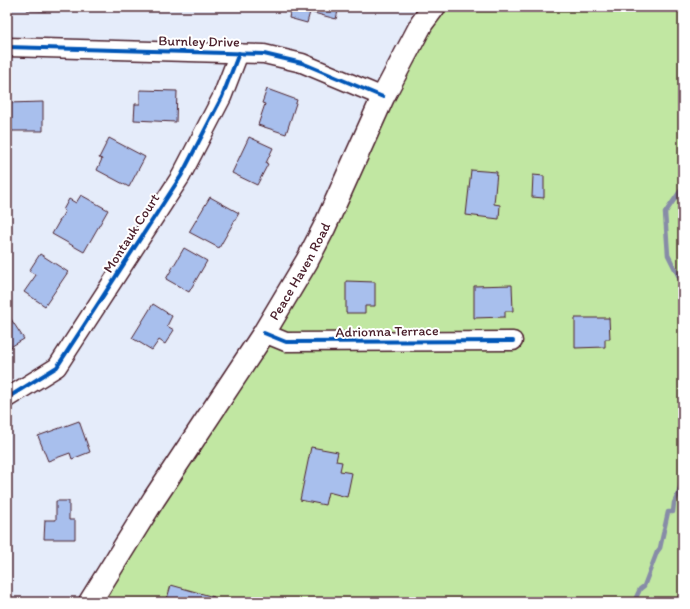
<svg xmlns="http://www.w3.org/2000/svg" width="690" height="609" font-family="Itim,sans-serif">
<style>
.green{fill:#c1e7a2;stroke:#868366}
.lines{fill:none;stroke-linecap:round;stroke-linejoin:round}
.stream{stroke:#878ca7;stroke-width:4.5}
.building{fill:#a8bfed;stroke:#4a1f2b}
.minor-casing{stroke:#4a1f2b;stroke-width:21}
.secondary-casing{stroke:#4a1f2b;stroke-width:25}
.minor{stroke:#fff;stroke-width:18}
.secondary{stroke:#fff;stroke-width:22}
.cycleway-casing{stroke:#fff;stroke-width:6}
.cycleway{stroke:#0057b8;stroke-width:4}
.labels{text-anchor:middle;stroke-width:4;stroke-linejoin:round;paint-order:stroke}
.street-label{font-size:14px;fill:#4a1f2b;stroke:#fff}
</style>
<rect width="100%" height="100%" fill="#e5ecfa"/>
<filter id="ink" filterUnits="userSpaceOnUse"><feTurbulence type="fractalNoise" baseFrequency=".025" numOctaves="2"/><feDisplacementMap in="SourceGraphic" scale="8" xChannelSelector="R" yChannelSelector="G"/><feConvolveMatrix kernelMatrix="1 2 1 2 8 2 1 2 1" color-interpolation-filters="sRGB"/></filter>
<g filter="url(#ink)">
<polygon class="green" points="447,7 683,7 683,602 101,602 144,537 180,478 348,198 414,56"/>
<g class="lines">
<g class="stream">
<polyline points="683,187 665,213 668,255 683,285"/>
<polyline points="634,602 640,589 644,586 657,552 660,548 668,512 673,512 674,503 679,492 683,475"/>
</g>
</g>
<g class="building">
<polygon points="28,7 46,7 46,11 27,10"/>
<polygon points="291,7 339,7 336,19 310,12 307,23 289,18"/>
<polygon points="267,89 297,100 286,134 258,125 265,104 262,103"/>
<polygon points="140,90 177,91 176,122 134,120 135,104 140,104"/>
<polygon points="43,102 43,131 7,131 7,103"/>
<polygon points="249,137 273,148 266,163 268,164 257,185 232,173"/>
<polygon points="109,138 145,157 129,187 97,170 102,159 99,158"/>
<polygon points="471,170 497,172 494,204 500,205 499,219 466,215"/>
<polygon points="533,175 544,176 544,198 532,197"/>
<polygon points="81,195 108,210 84,252 52,234 65,211 63,210 69,199 76,203"/>
<polygon points="210,197 239,213 219,248 189,232"/>
<polygon points="184,248 207,261 189,292 166,279"/>
<polygon points="40,254 68,272 45,306 24,292 36,275 29,271"/>
<polygon points="346,281 375,282 375,306 365,306 365,313 346,313"/>
<polygon points="512,285 513,311 505,311 505,317 474,318 474,286"/>
<polygon points="153,304 172,316 167,326 174,330 165,344 159,340 152,350 132,338"/>
<polygon points="7,313 24,339 7,349"/>
<polygon points="575,318 609,318 610,339 605,339 605,347 575,348"/>
<polygon points="79,421 90,452 72,459 70,453 48,461 38,436"/>
<polygon points="311,447 338,452 336,461 342,462 340,471 352,473 347,497 328,492 325,505 300,500"/>
<polygon points="56,501 69,501 69,520 75,520 75,539 44,539 45,520 56,520"/>
<polygon points="171,585 214,597 212,602 166,602"/>
</g>
<g class="lines">
<defs>
<g id="minor">
<polyline points="7,47 264,54 302,63 383,97"/>
<polyline points="264,333 286,342 513,341"/>
<polyline points="7,398 57,367 181,176 222,97 239,53"/>
</g>
<g id="secondary">
<path id="s1" d="M90 602 154 499 264 333 307 261 324 228 383 97 422 23 434 7"/>
</g>
</defs>
<use href="#minor" class="minor-casing"/>
<use href="#secondary" class="secondary-casing"/>
<use href="#minor" class="minor"/>
<use href="#secondary" class="secondary"/>
<defs>
<g id="cycleway">
<polyline points="7,47 264,54 302,63 383,97"/>
<polyline points="264,333 286,342 513,341"/>
<polyline points="7,398 57,367 181,176 222,97 239,53"/>
</g>
</defs>
<use href="#cycleway" class="cycleway-casing"/>
<use href="#cycleway" class="cycleway"/>
</g>
</g>
<g class="labels">
<g class="street-label">
<text transform="translate(199 41) rotate(1)" y="5">Burnley Drive</text>
<text transform="translate(131 233) rotate(-57)" y="5">Montauk Court</text>
<text dy="5" stroke="none"><textPath href="#s1" startOffset="392">Peace Haven Road</textPath></text>
<text transform="translate(387 331) rotate(-1)" y="5">Adrionna Terrace</text>
</g>
</g>
<rect width="690" height="609" fill="none" stroke="#fff" stroke-width="24"/>
<rect x="12" y="12" width="666" height="585" fill="none" stroke="#4a1f2b" stroke-width="1.5" filter="url(#ink)"/>
</svg>
